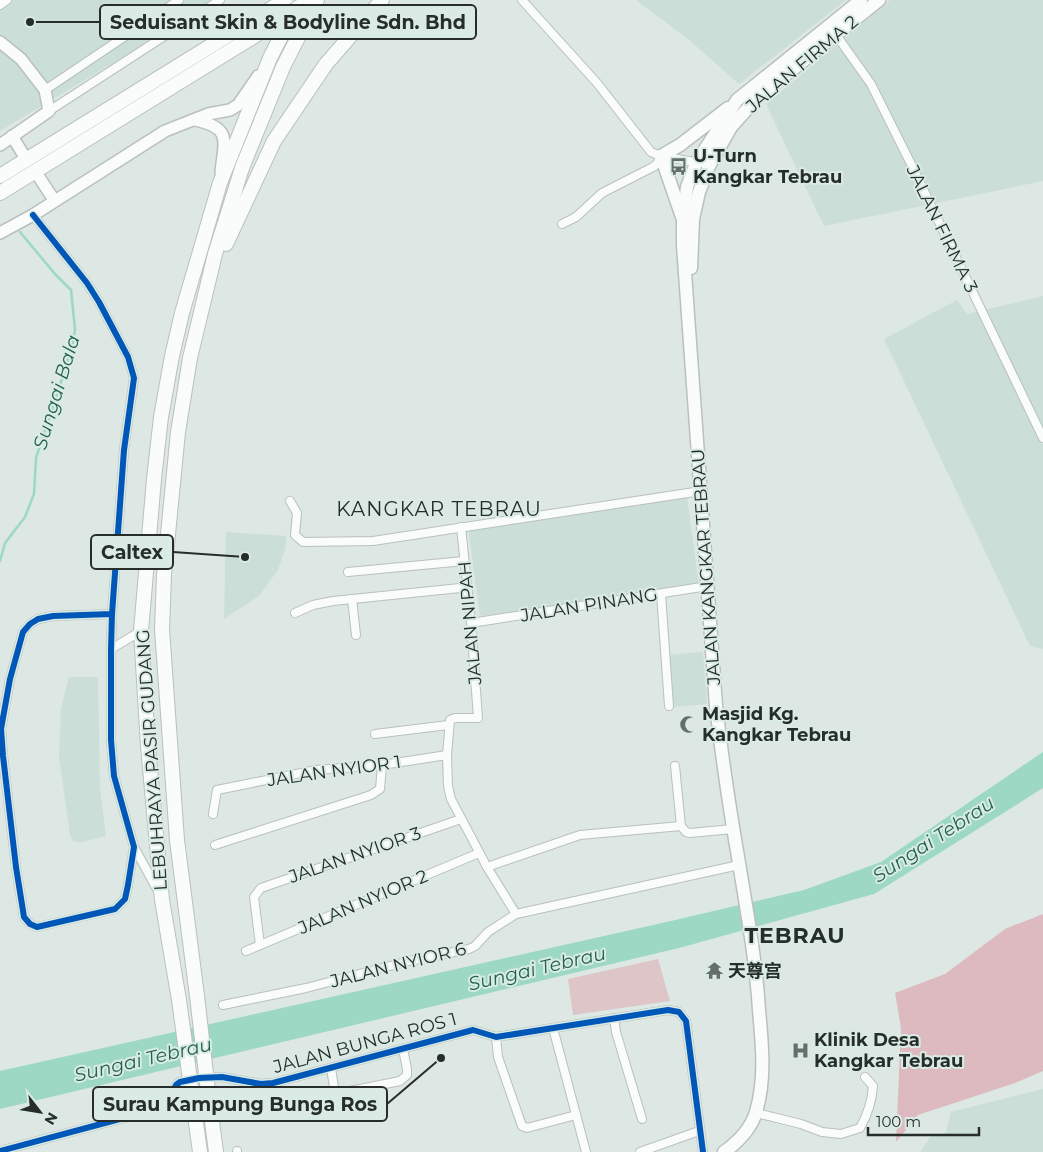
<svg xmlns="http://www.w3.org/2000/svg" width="1043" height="1152" font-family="Montserrat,'Noto Sans SC',sans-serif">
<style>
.built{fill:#cbded7}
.green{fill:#ddc5c8}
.forest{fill:#ddbabf}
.water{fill:#9cd8c4}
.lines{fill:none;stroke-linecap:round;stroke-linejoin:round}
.stream{stroke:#9cd8c4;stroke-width:2.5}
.street-casing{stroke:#b9c0be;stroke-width:10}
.secondary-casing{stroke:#b9c0be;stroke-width:14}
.primary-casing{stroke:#b9c0be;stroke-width:15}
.highway-casing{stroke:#b9c0be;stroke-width:16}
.street{stroke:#fafbfb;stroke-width:8}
.secondary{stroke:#fafbfb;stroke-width:11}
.primary{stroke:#fafbfb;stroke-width:12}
.highway{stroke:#fafbfb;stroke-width:14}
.highway-bridge-casing{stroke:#b9c0be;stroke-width:16;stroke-linecap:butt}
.highway-bridge{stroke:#fafbfb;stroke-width:14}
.cycleway-casing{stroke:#d9ebe4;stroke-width:9}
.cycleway{stroke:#0057b8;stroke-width:6}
.labels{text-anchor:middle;stroke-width:4;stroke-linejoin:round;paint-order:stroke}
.street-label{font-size:18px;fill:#262d2a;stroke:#d9ebe4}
.poi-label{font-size:18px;font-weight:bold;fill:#262d2a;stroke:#d9ebe4;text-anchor:start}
.water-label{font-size:19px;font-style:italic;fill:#236250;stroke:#d9ebe4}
.quarter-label{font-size:20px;letter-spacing:1px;fill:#262d2a;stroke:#d9ebe4}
.district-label{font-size:22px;font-weight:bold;letter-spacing:1px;fill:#262d2a;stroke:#d9ebe4}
.leader{fill:none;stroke:#262d2a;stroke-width:2}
.callout-dot{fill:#262d2a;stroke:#d9ebe4;stroke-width:2}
.callout{fill:#d9ebe4;stroke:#262d2a;stroke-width:2}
.callout-label{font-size:19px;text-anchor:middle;font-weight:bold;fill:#262d2a}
</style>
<rect width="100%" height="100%" fill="#dde7e3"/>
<g class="built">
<polygon points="0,0 218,0 0,131"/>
<polygon points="636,0 846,0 739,84 688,39"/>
<polygon points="890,0 1043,0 1043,181 824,226 766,104"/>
<polygon points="1043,296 1043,649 1030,646 884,339 957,300 967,314"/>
<polygon points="687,497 699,586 480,616 468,527"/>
<polygon points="226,532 286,536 285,549 278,570 259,596 224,619"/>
<polygon points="703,652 707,704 673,707 669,655"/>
<polygon points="69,677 98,677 100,789 106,836 81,842 73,841 70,835 59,757 61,709"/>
<polygon points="1043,1089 1043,1152 920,1152 930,1137 946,1133 951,1112"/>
</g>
<polygon class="green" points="658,959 670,1001 573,1015 568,979"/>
<polygon class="forest" points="1043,914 1043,1071 1015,1083 918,1115 896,1142 901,1028 895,993 945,974 1005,929"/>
<polygon class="water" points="1043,752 1043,788 874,894 679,948 0,1109 0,1071 671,921 804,890 881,862"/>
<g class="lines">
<polyline class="stream" points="0,561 5,543 25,517 34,494 36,458 72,348 75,329 71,290 55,274 20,232"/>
<defs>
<g id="street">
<polyline points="522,0 597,83 651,152 661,156 700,163"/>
<polyline points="0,5 7,0"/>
<polyline points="834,32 871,84 911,164 1043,438"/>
<polyline points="45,90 179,0"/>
<polyline points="49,111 220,0"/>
<polyline points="33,215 87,283 99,302 128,357 134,378 124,450 112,614 111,649 111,740 114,776 134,847 128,885 125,899 115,909 37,927 30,924 24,917 16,867 3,756 1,729 10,679 23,632 30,624 38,619 53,616 112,614"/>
<polyline points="562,224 576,217 602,193 653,167 657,164 661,156"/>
<polyline points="290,501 297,513 295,535 303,542 373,541 701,491"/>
<polyline points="461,527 471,623 478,718 455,718 450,720 447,755 448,786 451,799 487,867 516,914"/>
<polyline points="348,572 464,561"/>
<polyline points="661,594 669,706"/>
<polyline points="352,599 356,635"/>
<polyline points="295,613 313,605 333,601 460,588 467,591"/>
<polyline points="471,623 708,586"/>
<polyline points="111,649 141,631"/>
<polyline points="375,734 448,725"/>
<polyline points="675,766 681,826 686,832 690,833 733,829"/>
<polyline points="213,814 217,790 316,770 382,765 447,755"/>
<polyline points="215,845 371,795 380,789 382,765"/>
<polyline points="134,847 158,891"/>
<polyline points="487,867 580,835 681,826"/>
<polyline points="260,945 254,897 261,888 461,819"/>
<polyline points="246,951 479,853"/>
<polyline points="223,1005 306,988 409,961 469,949 475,946 488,932 516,914 739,865"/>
<polyline points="614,1018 616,1032 642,1119"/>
<polyline points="553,1028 586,1152"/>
<polyline points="496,1037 498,1057 522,1126 527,1128 576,1115"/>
<polyline points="331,1068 335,1094 400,1081 407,1075 407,1069 403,1049"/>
<path d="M756 1113 801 1124 822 1132 841 1134 860 1128C868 1114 872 1102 873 1086L865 1077"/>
<polyline points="0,1151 146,1112 167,1104 176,1085 180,1082 199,1078 222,1077 261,1084 273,1083 473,1030 496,1037 668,1010 679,1012 686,1021 703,1152"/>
<polyline points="237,1151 237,1152"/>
<polyline points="640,1152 699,1131"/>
</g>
<g id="secondary">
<polyline points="0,42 21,59 45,90 49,111 0,145"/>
<path d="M195 120C233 128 224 141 221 172"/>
<polyline points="12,136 23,154"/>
<polyline points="39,177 54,200"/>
<polyline points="0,233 33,215 165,131 208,114 230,110 238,105 258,76"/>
</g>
<g id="primary">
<polyline points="682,217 661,156 680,145 728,108"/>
<polyline points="691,268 693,219 699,192 709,166 731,127 757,98 879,0"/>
<path d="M724 1152C738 1142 751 1129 756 1112 766 1078 762 1044 759 1010 756 961 747 912 739 863 730 811 722 758 716 706L683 245V220L687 187 696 163 737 100 861 0"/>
</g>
<g id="highway">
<polyline points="0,176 285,0"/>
<polyline points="0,193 251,38"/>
<polyline points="226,244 274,141 326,64 382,0"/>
<polyline points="197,996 177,840 162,629 164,575 178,432 190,358 215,254 242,168 283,67 317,0"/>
<polyline points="179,1000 162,900 148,746 141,631 154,479 161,417 172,356 182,313 220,183 270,58 296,7"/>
<polyline points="208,1091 216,1152"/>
<polyline points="192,1094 200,1152"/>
</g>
</defs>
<use href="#street" class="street-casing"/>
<use href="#secondary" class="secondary-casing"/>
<use href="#primary" class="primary-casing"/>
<use href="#highway" class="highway-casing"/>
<use href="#street" class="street"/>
<use href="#secondary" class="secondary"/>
<use href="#primary" class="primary"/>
<use href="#highway" class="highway"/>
<defs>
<g id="highway-bridge">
<polyline points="251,38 310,0"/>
<polyline points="197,996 208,1091"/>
<polyline points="179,1000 192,1094"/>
</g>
</defs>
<use href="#highway-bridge" class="highway-bridge-casing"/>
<use href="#highway-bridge" class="highway-bridge"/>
<defs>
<g id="cycleway">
<polyline points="33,215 87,283 99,302 128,357 134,378 124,450 112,614 111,649 111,740 114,776 134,847 128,885 125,899 115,909 37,927 30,924 24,917 16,867 3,756 1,729 10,679 23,632 30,624 38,619 53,616 112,614"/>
<polyline points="0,1151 146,1112 167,1104 176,1085 180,1082 199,1078 222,1077 261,1084 273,1083 473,1030 496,1037 668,1010 679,1012 686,1021 703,1152"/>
</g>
</defs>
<use href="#cycleway" class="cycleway-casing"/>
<use href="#cycleway" class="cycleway"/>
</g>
<defs>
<symbol id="bus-bare" viewBox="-9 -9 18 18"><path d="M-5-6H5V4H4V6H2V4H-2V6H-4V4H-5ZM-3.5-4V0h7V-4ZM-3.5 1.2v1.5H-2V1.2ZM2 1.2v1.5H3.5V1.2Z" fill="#666e6b" stroke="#d9ebe4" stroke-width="2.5" paint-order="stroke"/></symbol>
<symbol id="mosque-bare" viewBox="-9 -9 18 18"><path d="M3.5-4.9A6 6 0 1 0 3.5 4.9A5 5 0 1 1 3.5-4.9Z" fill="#666e6b" stroke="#d9ebe4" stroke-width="2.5" paint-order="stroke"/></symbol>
<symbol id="temple-bare" viewBox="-9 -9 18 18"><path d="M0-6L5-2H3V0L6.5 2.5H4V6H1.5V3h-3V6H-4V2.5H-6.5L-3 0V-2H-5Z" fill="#666e6b" stroke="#d9ebe4" stroke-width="2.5" paint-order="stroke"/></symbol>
<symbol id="hospital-bare" viewBox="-9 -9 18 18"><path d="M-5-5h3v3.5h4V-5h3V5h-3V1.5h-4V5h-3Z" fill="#666e6b" stroke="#d9ebe4" stroke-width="2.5" paint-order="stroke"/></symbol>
</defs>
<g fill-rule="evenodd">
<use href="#bus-bare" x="666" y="154" width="25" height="25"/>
<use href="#mosque-bare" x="676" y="712" width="25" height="25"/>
<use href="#temple-bare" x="702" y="958" width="25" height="25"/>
<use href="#hospital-bare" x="788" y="1038" width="25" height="25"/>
</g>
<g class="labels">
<g class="street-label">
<text transform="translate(802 64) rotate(-40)" y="6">JALAN FIRMA 2</text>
<text transform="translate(942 229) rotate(64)" y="6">JALAN FIRMA 3</text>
<text transform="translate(706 567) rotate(-94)" y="6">JALAN KANGKAR TEBRAU</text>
<text transform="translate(589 605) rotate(-9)" y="6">JALAN PINANG</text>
<text transform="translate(470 623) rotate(-95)" y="6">JALAN NIPAH</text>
<text transform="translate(152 760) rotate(-94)" y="6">LEBUHRAYA PASIR GUDANG</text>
<text transform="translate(334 771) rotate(-8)" y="6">JALAN NYIOR 1</text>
<text transform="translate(355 855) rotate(-19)" y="6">JALAN NYIOR 3</text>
<text transform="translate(363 902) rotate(-23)" y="6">JALAN NYIOR 2</text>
<text transform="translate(398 965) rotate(-14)" y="6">JALAN NYIOR 6</text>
<text transform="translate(365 1043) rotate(-15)" y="6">JALAN BUNGA ROS 1</text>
</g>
<g class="poi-label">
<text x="693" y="162">U-Turn<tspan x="693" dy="21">Kangkar Tebrau</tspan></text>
<text x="702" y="720">Masjid Kg.<tspan x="702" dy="21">Kangkar Tebrau</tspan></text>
<text x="728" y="977">天尊宫</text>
<text x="814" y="1046">Klinik Desa<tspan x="814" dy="21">Kangkar Tebrau</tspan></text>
</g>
<g class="water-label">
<text transform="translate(56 392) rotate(-73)" y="7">Sungai Bala</text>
<text transform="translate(933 839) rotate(-33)" y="7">Sungai Tebrau</text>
<text transform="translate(537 968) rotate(-13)" y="7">Sungai Tebrau</text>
<text transform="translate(143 1059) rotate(-13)" y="7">Sungai Tebrau</text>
</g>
<g class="quarter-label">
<text x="439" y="516">KANGKAR TEBRAU</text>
</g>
<g class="district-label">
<text x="795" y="943">TEBRAU</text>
</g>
</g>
<path class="leader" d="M30 22L100 22M245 557L173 552M441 1058L387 1104"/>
<g class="callout-dot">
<circle cx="30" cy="22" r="5"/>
<circle cx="245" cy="557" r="5"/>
<circle cx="441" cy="1058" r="5"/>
</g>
<g class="callout">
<rect x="100" y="5" width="376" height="34" rx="5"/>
<rect x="91" y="535" width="82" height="34" rx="5"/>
<rect x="93" y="1087" width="294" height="34" rx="5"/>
</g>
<g class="callout-label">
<text x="288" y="29">Seduisant Skin &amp; Bodyline Sdn. Bhd</text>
<text x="132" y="559">Caltex</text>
<text x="240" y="1111">Surau Kampung Bunga Ros</text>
</g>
<g transform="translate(40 1112) rotate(121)" stroke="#d9ebe4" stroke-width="4" paint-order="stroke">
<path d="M0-4L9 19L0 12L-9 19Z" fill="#262d2a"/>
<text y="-8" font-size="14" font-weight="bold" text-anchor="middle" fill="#262d2a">N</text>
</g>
<path d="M868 1127v8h111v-8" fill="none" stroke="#262d2a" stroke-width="2.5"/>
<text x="876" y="1127" font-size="15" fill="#262d2a" stroke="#d9ebe4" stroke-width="4" paint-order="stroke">100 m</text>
</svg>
